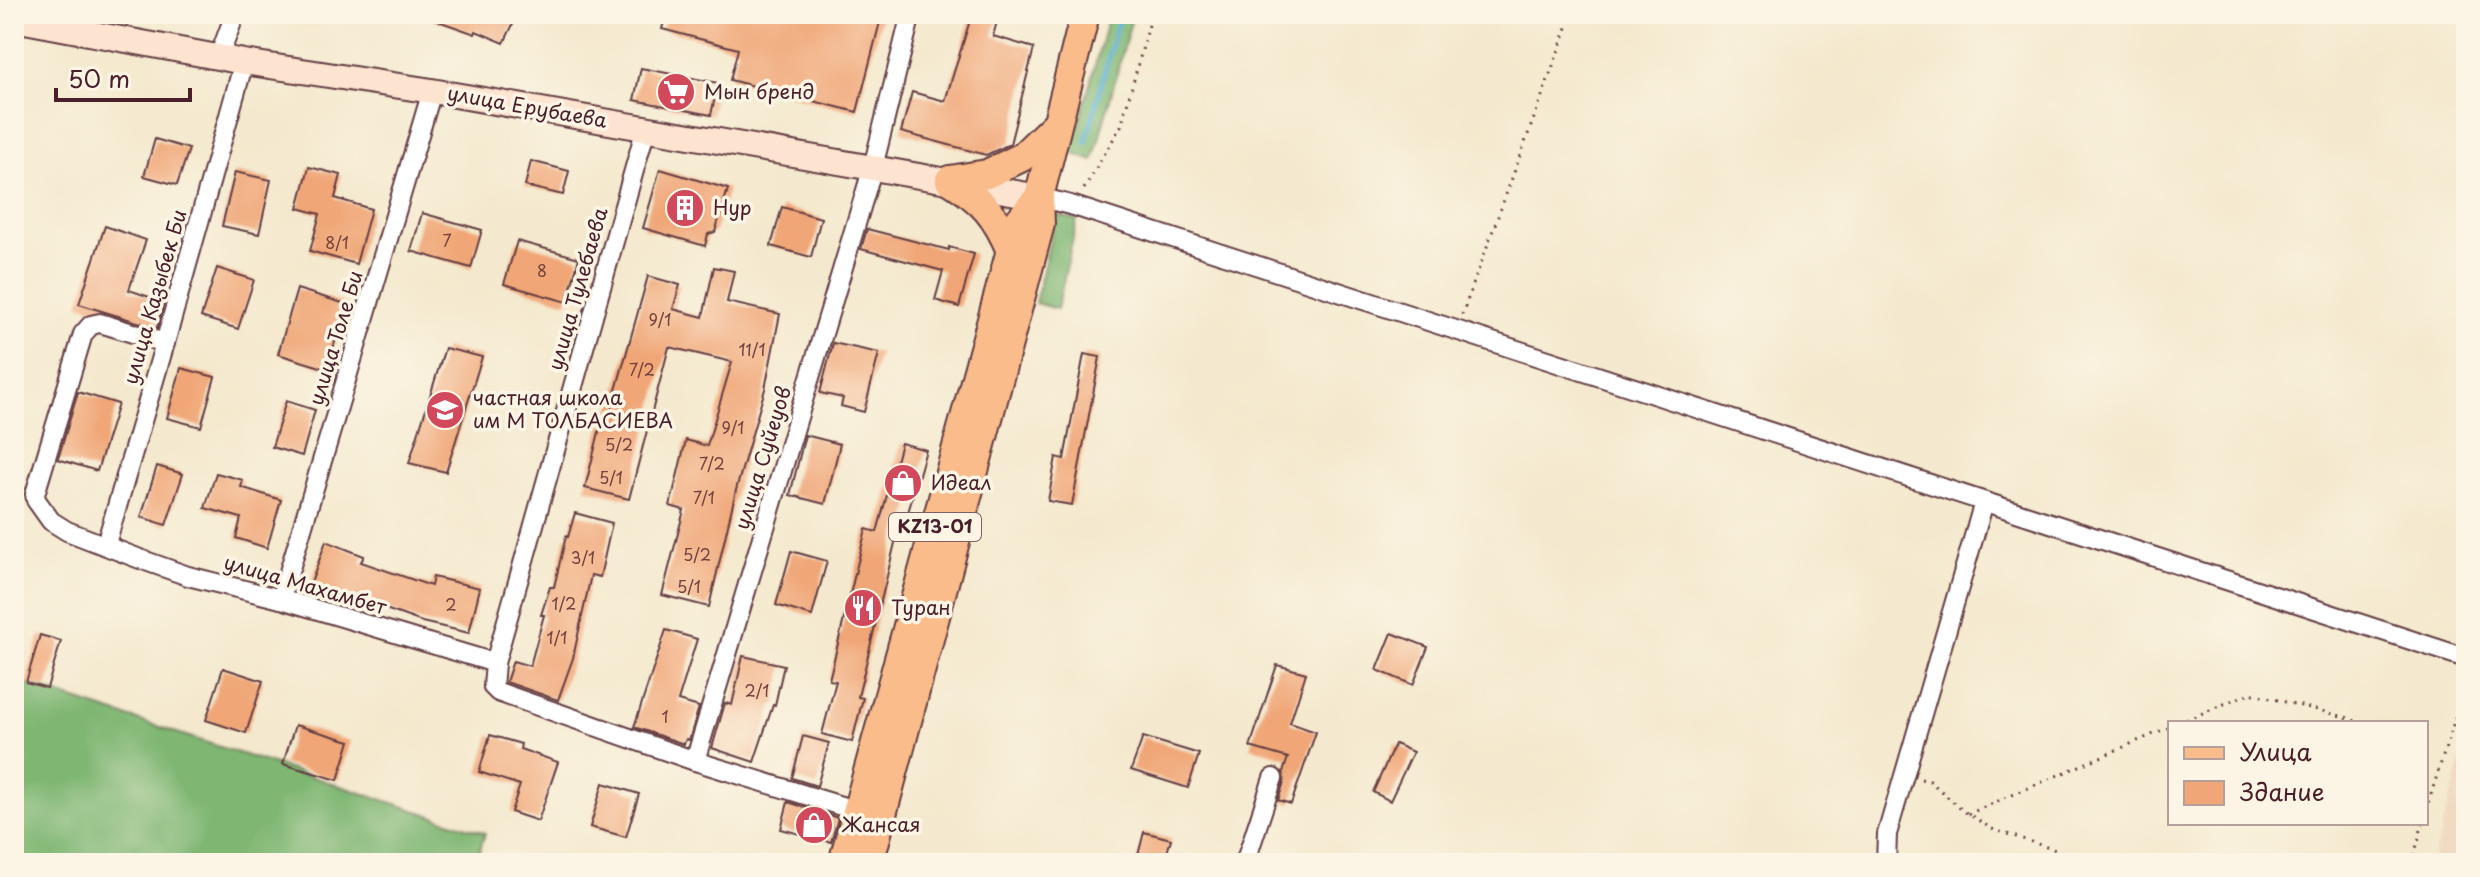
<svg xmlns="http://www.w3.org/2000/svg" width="2480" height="877" font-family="'Playpen Sans',sans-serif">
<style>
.built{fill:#eed7bb}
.forest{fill:#7eb672;stroke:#646a4e;stroke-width:2}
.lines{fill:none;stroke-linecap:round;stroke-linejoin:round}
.stream{stroke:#51aed0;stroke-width:5}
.building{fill:#f0a676}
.street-casing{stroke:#643d43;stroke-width:22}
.secondary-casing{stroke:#643d43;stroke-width:28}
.primary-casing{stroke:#643d43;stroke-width:32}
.path{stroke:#643d43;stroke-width:3;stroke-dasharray:2 6;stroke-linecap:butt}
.street{stroke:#fff;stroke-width:18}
.secondary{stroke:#fde4d0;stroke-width:24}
.primary{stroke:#f9bc8a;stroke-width:28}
.labels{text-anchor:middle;stroke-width:7;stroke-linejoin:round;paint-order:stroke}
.number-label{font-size:16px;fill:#74413e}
.shield{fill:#fcf5e5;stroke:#7f5f63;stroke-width:2}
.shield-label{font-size:18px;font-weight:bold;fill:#4a1f2b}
.poi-label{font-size:20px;fill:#4a1f2b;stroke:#fcf5e5;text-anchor:start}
.street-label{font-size:20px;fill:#4a1f2b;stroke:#fcf5e5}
</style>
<rect width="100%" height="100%" fill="#fcf5e5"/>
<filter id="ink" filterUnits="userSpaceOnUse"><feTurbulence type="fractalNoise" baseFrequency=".0125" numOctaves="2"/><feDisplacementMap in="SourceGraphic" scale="16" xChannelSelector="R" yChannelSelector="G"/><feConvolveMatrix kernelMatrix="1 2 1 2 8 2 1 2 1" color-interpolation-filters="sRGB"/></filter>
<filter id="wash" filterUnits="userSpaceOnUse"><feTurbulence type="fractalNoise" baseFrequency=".006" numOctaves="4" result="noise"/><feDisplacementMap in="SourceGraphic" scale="32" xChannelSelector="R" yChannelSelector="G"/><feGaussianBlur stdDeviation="1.8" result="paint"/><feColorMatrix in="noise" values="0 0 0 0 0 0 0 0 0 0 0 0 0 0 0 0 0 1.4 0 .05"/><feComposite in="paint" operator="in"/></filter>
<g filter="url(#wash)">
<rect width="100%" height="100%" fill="#f4e9ce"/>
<polygon class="built" points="2466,743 2466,863 2432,863"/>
<g class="forest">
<polygon points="1109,14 1133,14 1093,161 1071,153"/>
<polygon points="1056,215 1077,220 1057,309 1035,303"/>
<polygon points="14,680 485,833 476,863 14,863"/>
</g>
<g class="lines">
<polyline class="stream" points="1086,142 1120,14"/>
</g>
<g id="blocks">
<g class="building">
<polygon points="424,14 518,14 504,43 476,31 475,34 424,16"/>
<polygon points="666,14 882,14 857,112 730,80 738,49 662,29"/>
<polygon points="972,14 999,14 993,36 1034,48 1010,144 986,155 901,132 912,92 945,101"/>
<polygon points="641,68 718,83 711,115 634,100"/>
<polygon points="155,139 189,149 177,185 144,176"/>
<polygon points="531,161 569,171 563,195 525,186"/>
<polygon points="309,167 341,175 335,198 371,209 356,264 310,251 320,214 298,208"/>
<polygon points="660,169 728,189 715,232 708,234 705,246 643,228"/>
<polygon points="235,172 271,180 259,234 222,226"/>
<polygon points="782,207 821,218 811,257 771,246"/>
<polygon points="422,213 482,230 471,268 411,251"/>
<polygon points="105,226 146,240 129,290 164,302 157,328 79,304"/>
<polygon points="867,229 949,250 949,247 974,254 959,307 935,300 943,271 861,249"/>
<polygon points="517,241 579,258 567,302 504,284"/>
<polygon points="714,267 734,271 727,302 780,314 765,389 736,490 709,607 662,595 684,510 670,506 686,440 707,446 732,362 669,347 629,499 585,488 601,424 606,426 648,276 680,285 673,309 703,317"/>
<polygon points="217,268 254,280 238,329 201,317"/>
<polygon points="297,289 346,304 327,369 278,354"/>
<polygon points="833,343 879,353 864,412 841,406 843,398 820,393"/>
<polygon points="445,348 482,357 446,472 409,463"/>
<polygon points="1084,354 1100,357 1072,505 1048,501 1056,457 1064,459"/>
<polygon points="181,368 215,377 201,427 167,418"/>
<polygon points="78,392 118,404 97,471 58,459"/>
<polygon points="286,401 315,410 302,456 272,447"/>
<polygon points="805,435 840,444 825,504 790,495"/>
<polygon points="901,443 926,450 905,523 900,522 858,697 863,698 852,742 822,734 836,681 829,680 866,529 877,532"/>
<polygon points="157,466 183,474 166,525 141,517"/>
<polygon points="216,473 243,480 241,487 281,500 267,548 236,538 241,518 205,508"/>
<polygon points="575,513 612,523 600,577 591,575 573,658 558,700 506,682 513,661 530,666 544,615 541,615 550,587 554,587 566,536 568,537"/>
<polygon points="326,541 364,556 361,562 431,586 433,577 480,588 469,633 422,622 349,596 348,599 310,586"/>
<polygon points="791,551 827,561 812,616 776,605"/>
<polygon points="666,630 697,639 678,701 699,707 689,740 686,739 684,744 634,727"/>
<polygon points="1392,633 1428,647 1413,685 1377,670"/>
<polygon points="40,635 61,641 47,688 26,682"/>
<polygon points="743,656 784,665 775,705 773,705 754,762 712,748 725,703 732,705"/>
<polygon points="1277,665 1306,673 1290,723 1316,732 1291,804 1278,800 1284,782 1283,772 1288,758 1250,747"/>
<polygon points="223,668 263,681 246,733 206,720"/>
<polygon points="295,725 350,741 338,780 283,764"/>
<polygon points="490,735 521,744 520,749 558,762 538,821 511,812 520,785 479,772"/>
<polygon points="803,736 829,743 817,786 792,778"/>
<polygon points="1143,737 1199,754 1188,788 1131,770"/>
<polygon points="1395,744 1413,752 1390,801 1373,792"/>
<polygon points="603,783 639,794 626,837 590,827"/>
<polygon points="788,802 838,818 831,842 781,829"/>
<polygon points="1144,832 1171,839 1164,863 1136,863"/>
</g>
</g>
</g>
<g filter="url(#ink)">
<use href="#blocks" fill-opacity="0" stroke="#643d43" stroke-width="2"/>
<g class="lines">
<defs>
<g id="street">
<polyline points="219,57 235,14"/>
<polyline points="646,128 495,663 493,687 498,692 695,761 864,813"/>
<polyline points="1039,197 1074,206 2466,658"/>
<polyline points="165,343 100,323 91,325 83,334 35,494 36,500 51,521 67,531 140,559 188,576 281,599 495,663"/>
<polyline points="106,544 165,343 244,62"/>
<polyline points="281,599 432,91"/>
<polyline points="695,761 873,167 911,14"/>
<polyline points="1245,863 1273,778"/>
<polyline points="1886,863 1887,834 1984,502"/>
</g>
<polyline id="secondary" points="14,19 244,62 432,91 1039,197"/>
<g id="primary">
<polyline points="950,180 987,174 1022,157 1055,125"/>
<path d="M950 180C983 201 996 215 1011 251"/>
<polyline points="843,863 1019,221 1039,197"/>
<polyline points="869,863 1040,224 1039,197 1085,14"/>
</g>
</defs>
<use href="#street" class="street-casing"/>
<use href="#secondary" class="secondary-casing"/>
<use href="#primary" class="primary-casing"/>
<g class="path">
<polyline points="1084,189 1121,126 1152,14"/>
<polyline points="1462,315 1572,14"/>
<polyline points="2179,723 2250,693 2353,719 2356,723"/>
<polyline points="1921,779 1930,781 1962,810 1992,829 2095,863"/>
<polyline points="2426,810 2466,684"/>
<polyline points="1968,814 2170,727"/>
<polyline points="2412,863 2423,823"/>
</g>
<use href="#street" class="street"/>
<use href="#secondary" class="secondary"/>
<use href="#primary" class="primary"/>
</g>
</g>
<defs>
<symbol id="supermarket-disc" viewBox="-11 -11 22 22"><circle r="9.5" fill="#d1495b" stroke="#fcf5e5"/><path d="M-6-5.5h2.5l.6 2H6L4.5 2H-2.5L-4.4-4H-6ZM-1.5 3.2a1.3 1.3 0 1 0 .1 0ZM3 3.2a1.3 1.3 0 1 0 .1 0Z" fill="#fff"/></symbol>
<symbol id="building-disc" viewBox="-11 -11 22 22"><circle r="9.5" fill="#d1495b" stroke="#fcf5e5"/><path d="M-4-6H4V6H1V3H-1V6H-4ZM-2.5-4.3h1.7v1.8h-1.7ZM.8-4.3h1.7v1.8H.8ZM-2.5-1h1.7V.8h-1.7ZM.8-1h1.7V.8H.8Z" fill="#fff"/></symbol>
<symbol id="school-disc" viewBox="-11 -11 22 22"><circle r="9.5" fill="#d1495b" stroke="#fcf5e5"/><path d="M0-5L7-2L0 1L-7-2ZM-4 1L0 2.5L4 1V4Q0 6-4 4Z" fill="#fff"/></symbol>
<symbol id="shop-disc" viewBox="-11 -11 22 22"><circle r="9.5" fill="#d1495b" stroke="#fcf5e5"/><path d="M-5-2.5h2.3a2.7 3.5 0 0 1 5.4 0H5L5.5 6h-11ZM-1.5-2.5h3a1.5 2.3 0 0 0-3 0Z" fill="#fff"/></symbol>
<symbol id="restaurant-disc" viewBox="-11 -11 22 22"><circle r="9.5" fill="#d1495b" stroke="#fcf5e5"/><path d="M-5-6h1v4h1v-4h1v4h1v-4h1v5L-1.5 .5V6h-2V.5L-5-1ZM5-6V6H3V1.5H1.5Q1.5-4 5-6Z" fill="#fff"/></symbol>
</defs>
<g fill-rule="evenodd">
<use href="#supermarket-disc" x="654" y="70" width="44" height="44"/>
<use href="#building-disc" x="663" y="186" width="44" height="44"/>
<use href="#school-disc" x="423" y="388" width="44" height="44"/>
<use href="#shop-disc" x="881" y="461" width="44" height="44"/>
<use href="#restaurant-disc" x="841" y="586" width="44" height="44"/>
<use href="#shop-disc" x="792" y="803" width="44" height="44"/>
</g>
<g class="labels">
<g class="number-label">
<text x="447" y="247">7</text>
<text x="337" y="249">8/1</text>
<text x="542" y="277">8</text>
<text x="660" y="326">9/1</text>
<text x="752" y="356">11/1</text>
<text x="642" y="376">7/2</text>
<text x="733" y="434">9/1</text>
<text x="619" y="451">5/2</text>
<text x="712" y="470">7/2</text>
<text x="611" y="484">5/1</text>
<text x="704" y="504">7/1</text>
<text x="697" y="561">5/2</text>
<text x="583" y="564">3/1</text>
<text x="689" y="593">5/1</text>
<text x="564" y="610">1/2</text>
<text x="451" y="611">2</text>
<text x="557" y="644">1/1</text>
<text x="757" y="697">2/1</text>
<text x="665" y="723">1</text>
</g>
<rect class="shield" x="889" y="513" width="92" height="28" rx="6"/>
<g class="shield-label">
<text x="935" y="533">KZ13-01</text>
</g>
<g class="poi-label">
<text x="704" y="99">Мын бренд</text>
<text x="713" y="215">Нур</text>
<text x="473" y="405">частная школа<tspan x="473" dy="23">им М ТОЛБАСИЕВА</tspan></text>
<text x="931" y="490">Идеал</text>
<text x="891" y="615">Туран</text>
<text x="842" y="832">Жансая</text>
</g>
<g class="street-label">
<text transform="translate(527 107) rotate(10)" y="7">улица Ерубаева</text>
<text transform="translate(578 289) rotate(-74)" y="7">улица Тулебаева</text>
<text transform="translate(155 297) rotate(-74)" y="7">улица Казыбек Би</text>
<text transform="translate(336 338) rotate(-73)" y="7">улица Толе Би</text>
<text transform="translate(763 458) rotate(-73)" y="7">улица Суйеуов</text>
<text transform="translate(305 585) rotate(16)" y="7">улица Махамбет</text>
</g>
</g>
<rect width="2480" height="877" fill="none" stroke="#fcf5e5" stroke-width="48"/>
<rect x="2168" y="721" width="260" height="104" fill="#fcf5e5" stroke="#b59f9b" stroke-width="2"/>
<rect x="2184" y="747" width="40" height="12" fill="#f9bc8a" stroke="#b59f9b" stroke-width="2"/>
<text x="2240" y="761" font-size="24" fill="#4a1f2b">Улица</text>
<rect x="2184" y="781" width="40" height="24" fill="#f0a676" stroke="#b59f9b" stroke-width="2"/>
<text x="2240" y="801" font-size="24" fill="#4a1f2b">Здание</text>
<path d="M56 88v12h134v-12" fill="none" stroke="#4a1f2b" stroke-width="4"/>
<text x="68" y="88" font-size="24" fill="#4a1f2b" stroke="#fcf5e5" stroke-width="6" paint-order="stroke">50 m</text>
</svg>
